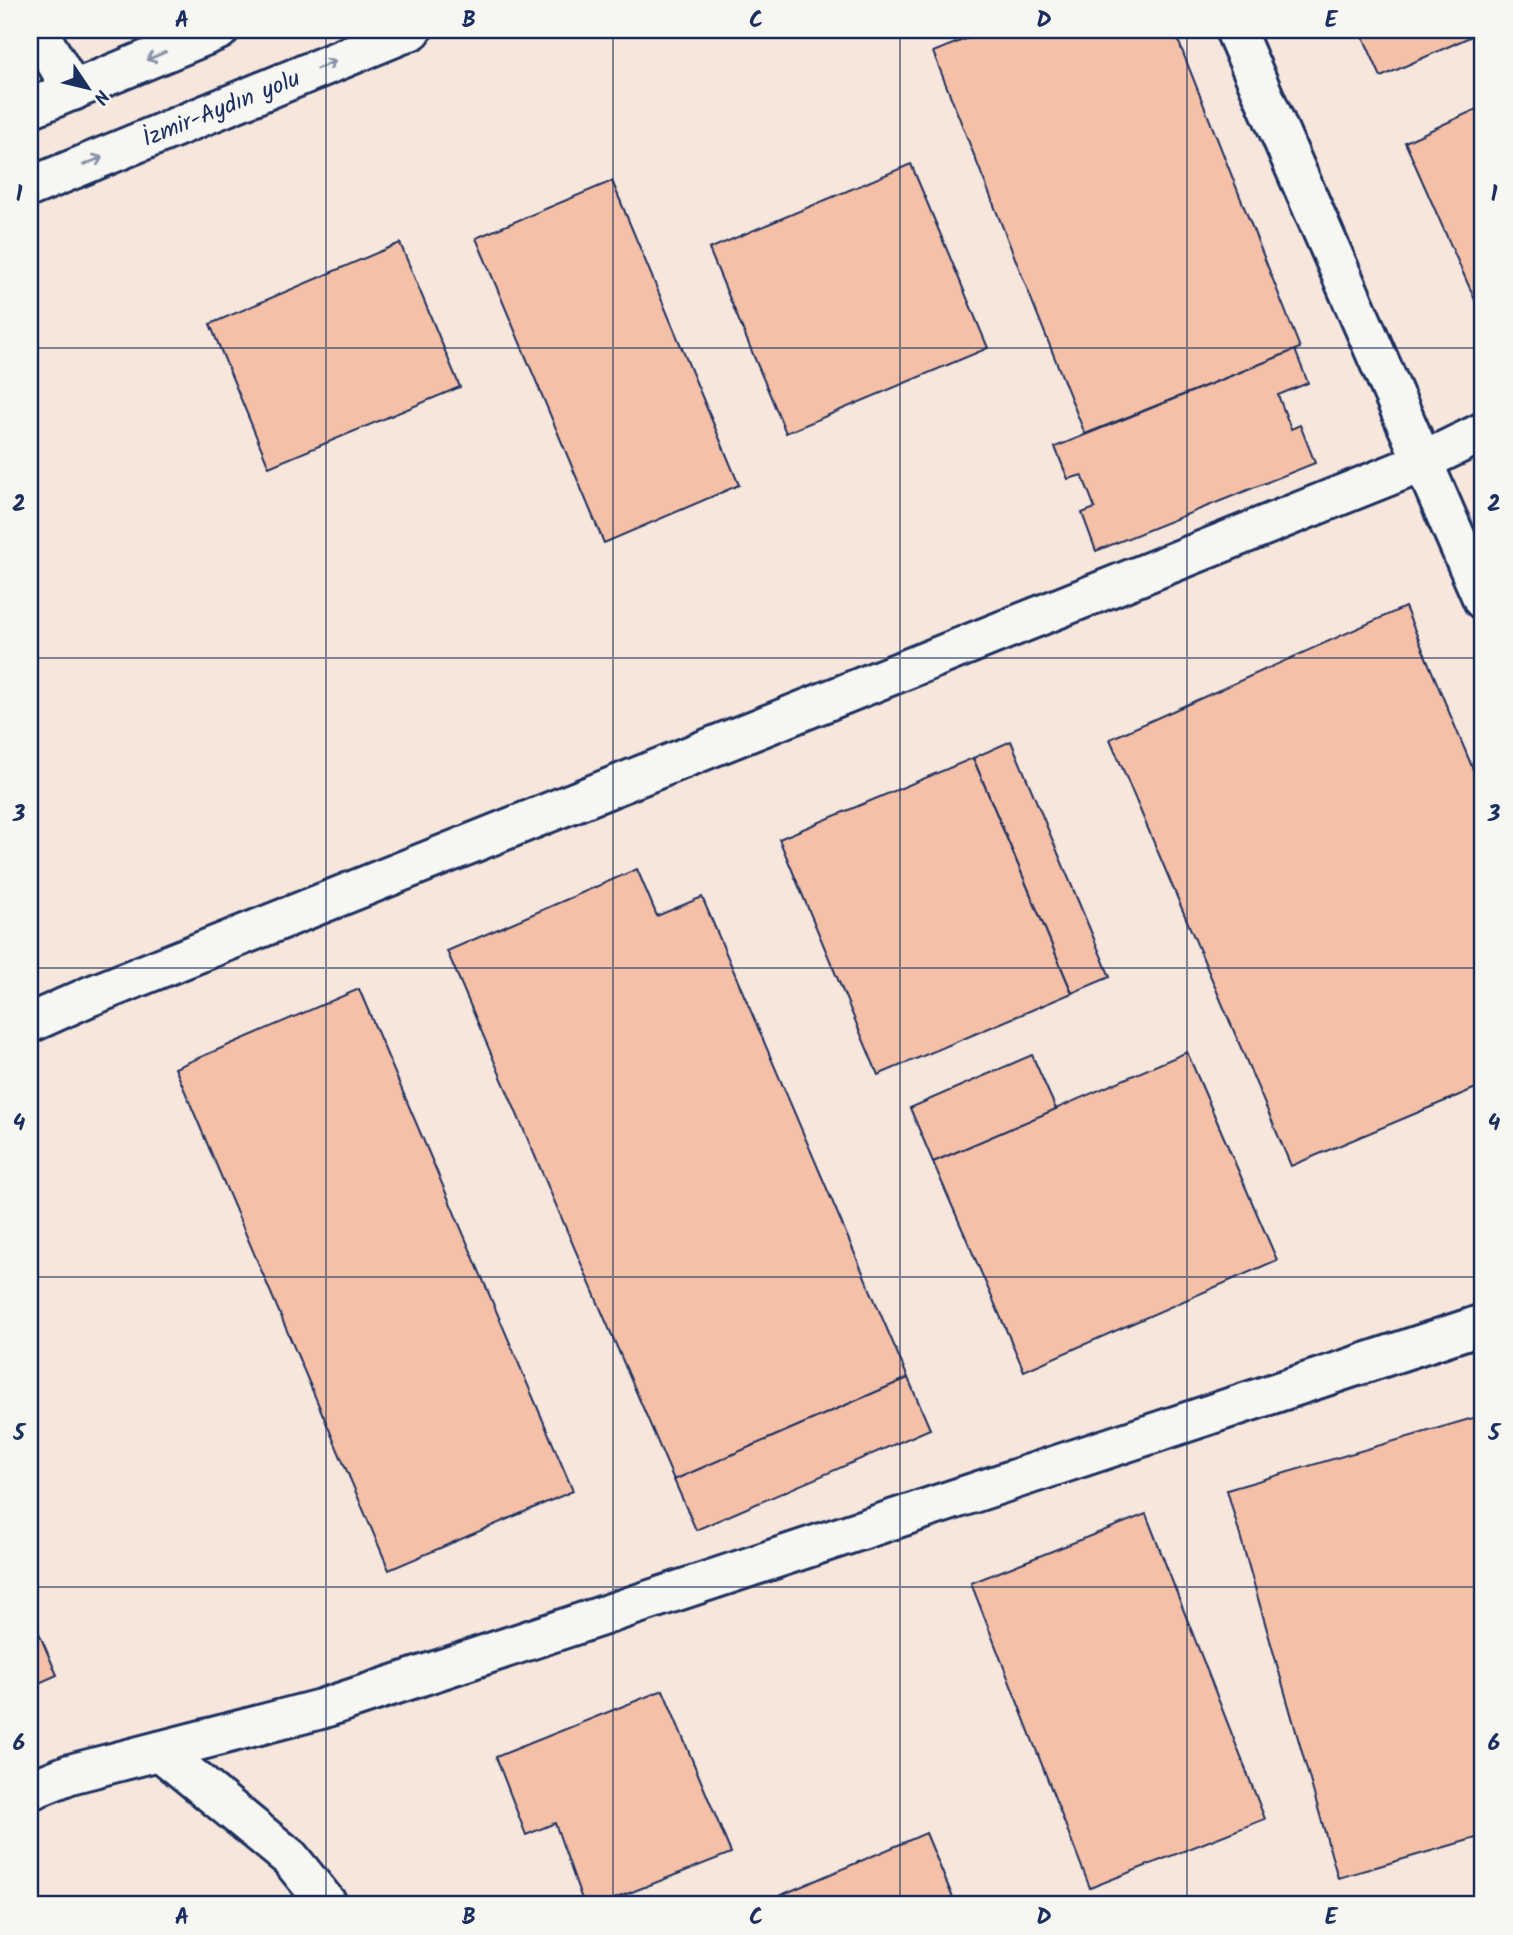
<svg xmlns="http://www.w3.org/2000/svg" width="1513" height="1935" font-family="Kalam,sans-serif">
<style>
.building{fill:#f5c0a8;stroke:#1b2f5e;stroke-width:2}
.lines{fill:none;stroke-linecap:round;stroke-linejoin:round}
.minor-casing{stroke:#1b2f5e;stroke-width:44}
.highway-casing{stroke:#1b2f5e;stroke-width:44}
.minor{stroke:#f6f6f2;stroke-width:38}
.highway{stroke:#f6f6f2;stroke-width:38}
.oneway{stroke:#8892a8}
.grid{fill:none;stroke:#1b2f5e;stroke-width:2;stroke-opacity:0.55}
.labels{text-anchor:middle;stroke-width:5;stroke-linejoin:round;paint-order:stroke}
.street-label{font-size:24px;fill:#1b2f5e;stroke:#f6f6f2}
.neatline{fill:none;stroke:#1b2f5e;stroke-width:2.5}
.grid-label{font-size:23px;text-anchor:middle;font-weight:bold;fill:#1b2f5e}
</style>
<rect width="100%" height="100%" fill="#f6e6dc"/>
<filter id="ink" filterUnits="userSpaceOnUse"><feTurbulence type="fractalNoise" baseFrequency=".0143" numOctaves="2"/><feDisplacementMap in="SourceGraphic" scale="14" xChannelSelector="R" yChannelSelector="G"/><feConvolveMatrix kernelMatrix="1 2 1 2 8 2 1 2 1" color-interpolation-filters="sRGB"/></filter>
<g filter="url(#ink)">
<g class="building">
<polygon points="988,30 1174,30 1300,348 1085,434 933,52"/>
<polygon points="1360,30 1483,30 1483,31 1381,77"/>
<polygon points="1483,106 1483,307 1479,309 1405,142"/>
<polygon points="911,164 988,348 786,433 709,249"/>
<polygon points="612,181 739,485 604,543 476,238"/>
<polygon points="400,243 460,387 269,467 210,324"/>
<polygon points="1295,350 1308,383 1278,395 1291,429 1300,425 1315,463 1096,551 1082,513 1095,508 1082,475 1068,479 1055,447"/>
<polygon points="1405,607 1483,793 1483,1085 1291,1166 1110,739"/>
<polygon points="1011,741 1110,977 1072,993 973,758"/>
<polygon points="973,758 1072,993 878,1075 779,839"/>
<polygon points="637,869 657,916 702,897 908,1378 674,1480 447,951"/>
<polygon points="359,989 573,1491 389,1570 175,1068"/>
<polygon points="1187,1052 1277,1260 1024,1371 933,1162"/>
<polygon points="1032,1055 1056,1109 933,1162 910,1108"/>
<polygon points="908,1378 930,1429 696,1530 674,1480"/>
<polygon points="1483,1415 1483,1836 1338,1878 1227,1490"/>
<polygon points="1146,1514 1265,1819 1090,1888 971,1583"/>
<polygon points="30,1612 57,1675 30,1687"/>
<polygon points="663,1690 731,1853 599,1905 584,1905 555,1823 526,1835 496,1757"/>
<polygon points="926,1833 956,1905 758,1905"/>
</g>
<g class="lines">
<defs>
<g id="minor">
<polyline points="37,30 73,91"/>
<polyline points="1235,30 1483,600"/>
<polyline points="30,1023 88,997 1411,467 1483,432"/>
<polyline points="160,1751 290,1858 328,1905"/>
<polyline points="30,1790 70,1774 321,1709 1483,1324"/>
</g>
<g id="highway">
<polyline points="30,108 219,30"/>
<polyline points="30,187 412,30"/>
</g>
</defs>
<use href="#minor" class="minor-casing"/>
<use href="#highway" class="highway-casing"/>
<use href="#minor" class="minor"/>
<use href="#highway" class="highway"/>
</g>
<defs><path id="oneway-shaft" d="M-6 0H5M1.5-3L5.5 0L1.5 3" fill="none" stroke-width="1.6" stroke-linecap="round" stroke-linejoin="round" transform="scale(1.75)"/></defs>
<g class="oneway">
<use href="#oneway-shaft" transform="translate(156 56) rotate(157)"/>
<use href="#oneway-shaft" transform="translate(326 65) rotate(-22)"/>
<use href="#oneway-shaft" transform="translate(93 161) rotate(-22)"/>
</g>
</g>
<path class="grid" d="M326 30V1905M613 30V1905M900 30V1905M1187 30V1905M30 348H1483M30 658H1483M30 968H1483M30 1277H1483M30 1587H1483"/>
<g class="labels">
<g class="street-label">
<text transform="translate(221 108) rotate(-22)" y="8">İzmir-Aydın yolu</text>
</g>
</g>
<rect width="1513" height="1935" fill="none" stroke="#f6f6f2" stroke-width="77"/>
<g transform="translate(88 88) rotate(125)" stroke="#f6f6f2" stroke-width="5" paint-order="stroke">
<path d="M0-5L12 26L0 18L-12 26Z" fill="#1b2f5e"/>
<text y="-10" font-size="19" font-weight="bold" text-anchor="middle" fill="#1b2f5e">N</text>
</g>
<rect x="38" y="38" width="1436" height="1858" class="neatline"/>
<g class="grid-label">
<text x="182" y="27">A</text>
<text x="469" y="27">B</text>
<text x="756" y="27">C</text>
<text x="1044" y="27">D</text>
<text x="1331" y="27">E</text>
<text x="19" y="201">1</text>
<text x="1494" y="201">1</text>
<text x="19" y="511">2</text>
<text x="1494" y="511">2</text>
<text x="19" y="821">3</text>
<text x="1494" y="821">3</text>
<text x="19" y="1130">4</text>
<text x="1494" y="1130">4</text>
<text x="19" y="1440">5</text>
<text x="1494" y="1440">5</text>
<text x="19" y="1750">6</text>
<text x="1494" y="1750">6</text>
<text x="182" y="1924">A</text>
<text x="469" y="1924">B</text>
<text x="756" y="1924">C</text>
<text x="1044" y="1924">D</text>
<text x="1331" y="1924">E</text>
</g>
</svg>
